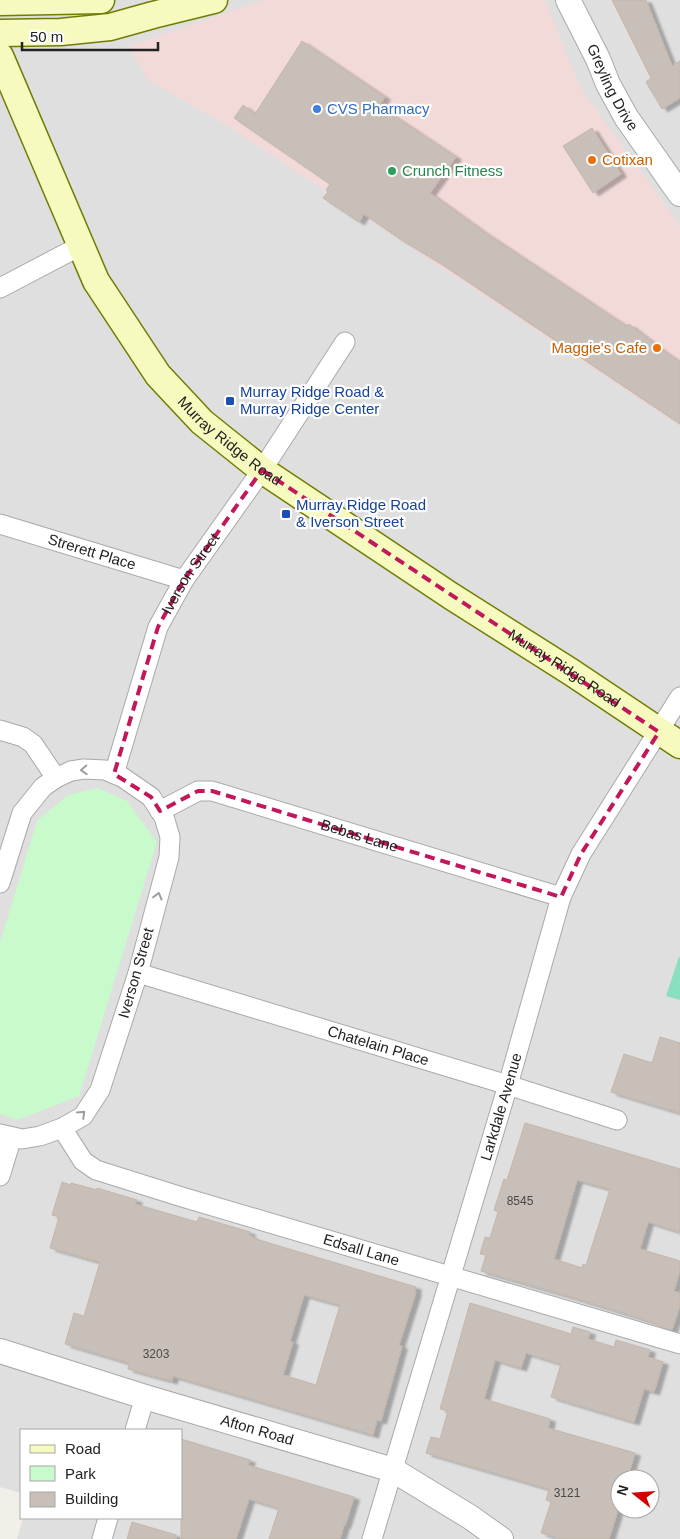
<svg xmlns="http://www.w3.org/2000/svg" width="680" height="1539" font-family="Arial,sans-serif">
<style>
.residential{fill:#e0dfdf;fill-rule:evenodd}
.commercial{fill:#f2dad9}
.park{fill:#c8facc}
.pitch{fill:#88e0be}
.building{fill:#c7bfb8;stroke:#c4b6ab;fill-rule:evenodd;filter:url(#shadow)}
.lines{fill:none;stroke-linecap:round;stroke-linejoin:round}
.minor-casing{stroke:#a9a9a9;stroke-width:21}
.tertiary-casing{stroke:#a9a9a9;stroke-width:26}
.secondary-casing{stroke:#707d05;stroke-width:29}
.minor{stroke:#fff;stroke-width:19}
.tertiary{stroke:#fff;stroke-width:24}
.secondary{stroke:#f7fabf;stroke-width:26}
.oneway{stroke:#9c9c9c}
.marked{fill:none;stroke:#c2185b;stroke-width:4;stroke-dasharray:10 6;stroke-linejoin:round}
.shop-dot{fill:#3f7fe0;stroke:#fff;stroke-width:2}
.food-dot{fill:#e8710a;stroke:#fff;stroke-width:2}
.leisure-dot{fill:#2e9e5b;stroke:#fff;stroke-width:2}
.transit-dot{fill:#1a4fb4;stroke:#fff;stroke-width:2}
.labels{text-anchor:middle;stroke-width:4.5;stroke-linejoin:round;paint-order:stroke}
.number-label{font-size:12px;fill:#4b4948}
.street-label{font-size:15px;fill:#222;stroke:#fff}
.shop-label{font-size:15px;fill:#366cbe;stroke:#fff;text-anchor:start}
.food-label{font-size:15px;fill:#c56008;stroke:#fff;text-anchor:start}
.leisure-label{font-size:15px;fill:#27864d;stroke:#fff;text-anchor:start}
.transit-label{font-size:15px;fill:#164399;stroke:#fff;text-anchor:start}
</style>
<defs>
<filter id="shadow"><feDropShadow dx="5.5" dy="3" stdDeviation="1" flood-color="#0004"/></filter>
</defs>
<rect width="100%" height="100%" fill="#f2efe9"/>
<path class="residential" d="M0 0H680V1539H17L23 1518H181V1430H21V1493L0 1487ZM620 1479H650V1509H620Z"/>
<polygon class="commercial" points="264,0 545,0 580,87 680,226 680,426 234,130 148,80 129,46"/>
<polygon class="park" points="98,788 127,801 157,842 79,1096 17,1120 0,1114 0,943 37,821 68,795"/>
<polygon class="pitch" points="679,957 680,957 680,1000 666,996"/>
<g class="building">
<polygon points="612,0 646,0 672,66 680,61 680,98 662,109 646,82 651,78"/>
<polygon points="302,41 385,97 379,106 456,157 430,193 484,232 626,326 629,324 665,352 680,362 680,424 440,263 400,239 364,214 359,222 323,198 328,192 326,190 330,184 234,118 243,105 255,114"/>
<polygon points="592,128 621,174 593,193 563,146"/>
<polygon points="660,1037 680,1043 680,1113 611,1092 624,1054 652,1063"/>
<path d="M525 1123 680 1169V1232L648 1222 640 1249 680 1261V1270L674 1291 680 1293V1305L672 1330 656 1325V1323L565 1295 481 1271 486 1255 480 1254 485 1237 490 1238 498 1212 494 1210 504 1179 507 1180ZM577 1180 610 1189 586 1265 583 1264 582 1268 554 1259Z"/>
<path d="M62 1182 71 1185V1183L97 1190V1188L137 1200 135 1204 197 1222 199 1217 250 1232 249 1235 259 1240 416 1287 415 1292H416L399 1345 402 1346 381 1421 377 1420 373 1435 173 1376 172 1381 128 1369 129 1363 65 1344 74 1313 84 1316 100 1262 50 1248 59 1217 52 1215ZM304 1295 340 1305 316 1385 283 1375 293 1342 290 1341Z"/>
<polygon points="470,1303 571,1334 573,1327 590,1332 588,1339 614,1347 616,1340 650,1350 648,1357 663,1362 654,1392 644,1389 634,1422 551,1397 561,1364 526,1353 521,1368 495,1360 484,1399 550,1419 548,1428 635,1453 627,1479 620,1479 620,1503 609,1539 561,1539 541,1533 551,1502 546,1500 549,1489 426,1453 431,1437 440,1439 448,1411 440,1409"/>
<polygon points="181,1439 250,1460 248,1465 354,1497 345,1526 344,1525 340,1539 269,1539 279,1508 249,1499 236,1539 181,1539"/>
<polygon points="132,1522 176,1535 176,1539 127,1539"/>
</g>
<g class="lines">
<defs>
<g id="minor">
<polyline points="0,288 82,245"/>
<path id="s1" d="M0 524 184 580"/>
<polyline points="0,730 23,737 33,744 56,778"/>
<path id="s2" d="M114 774 158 627 184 580 262 470 345 342"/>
<path id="s3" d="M160 811 198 791H212L561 897"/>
<polyline points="0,883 22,813 43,787 56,778 71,771 84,769 105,770 122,777 151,797 164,817 170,837 169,857 138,973 100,1090 83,1116 62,1128 40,1136 22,1139 0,1134"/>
<path id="s4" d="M138 973 508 1085 617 1120"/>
<path id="s5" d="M62 1128 83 1161 96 1170 182 1197 680 1344"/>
<polyline points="0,1176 12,1137"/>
<polyline points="135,1430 145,1397"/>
<polyline points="102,1539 108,1518"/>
<path id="s6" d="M372 1539 508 1085 561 897 581 854 680 697"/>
</g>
<g id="tertiary">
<path id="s7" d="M568 0 598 59 608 84 626 117 680 194"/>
<path id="s8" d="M0 1351 145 1397 393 1470 470 1517 501 1539"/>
</g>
<g id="secondary">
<polyline points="0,2 101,0"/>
<polyline points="0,33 61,32 110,27 153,15 214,0"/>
<path id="s9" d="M0 56 96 281 158 375 202 422 262 470 451 596 571 672 680 745"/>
</g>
</defs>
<use href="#minor" class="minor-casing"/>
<use href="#tertiary" class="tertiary-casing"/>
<use href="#secondary" class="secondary-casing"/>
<use href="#minor" class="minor"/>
<use href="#tertiary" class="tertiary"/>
<use href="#secondary" class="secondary"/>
</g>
<defs><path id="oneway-chevron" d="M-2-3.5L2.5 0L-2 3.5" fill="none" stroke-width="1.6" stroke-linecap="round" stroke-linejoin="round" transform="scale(1.25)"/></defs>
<g class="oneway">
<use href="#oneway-chevron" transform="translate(84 770) rotate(177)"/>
<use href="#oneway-chevron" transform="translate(158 896) rotate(-75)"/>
<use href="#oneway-chevron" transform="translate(82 1114) rotate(-44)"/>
</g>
<path class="marked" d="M262 470 659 732 581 854 561 897 212 791H198L160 811 151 797 114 774 158 627 184 580Z"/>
<circle class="shop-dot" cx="317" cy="109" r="5"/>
<g class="food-dot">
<circle cx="592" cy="160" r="5"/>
<circle cx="657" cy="348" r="5"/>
</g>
<circle class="leisure-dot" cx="392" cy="171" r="5"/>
<g class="transit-dot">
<rect x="225" y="396" width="10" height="10" rx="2.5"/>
<rect x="281" y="509" width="10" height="10" rx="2.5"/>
</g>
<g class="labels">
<g class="number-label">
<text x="520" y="1205">8545</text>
<text x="156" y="1358">3203</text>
<text x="567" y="1497">3121</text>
</g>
<g class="street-label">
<text dy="5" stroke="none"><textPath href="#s7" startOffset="98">Greyling Drive</textPath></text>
<text dy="5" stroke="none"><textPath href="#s9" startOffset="455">Murray Ridge Road</textPath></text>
<text dy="5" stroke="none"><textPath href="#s1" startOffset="96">Strerett Place</textPath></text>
<text dy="5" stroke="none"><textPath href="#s2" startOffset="216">Iverson Street</textPath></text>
<text dy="5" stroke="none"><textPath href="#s9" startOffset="860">Murray Ridge Road</textPath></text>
<text dy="5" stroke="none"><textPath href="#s3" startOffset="211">Bebas Lane</textPath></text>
<text transform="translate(136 973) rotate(-74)" y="5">Iverson Street</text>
<text dy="5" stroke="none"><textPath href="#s4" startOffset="251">Chatelain Place</textPath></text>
<text dy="5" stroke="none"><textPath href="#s6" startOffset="451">Larkdale Avenue</textPath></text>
<text dy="5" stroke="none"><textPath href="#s5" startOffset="332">Edsall Lane</textPath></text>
<text dy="5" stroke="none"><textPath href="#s8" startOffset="269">Afton Road</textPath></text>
</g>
<g class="shop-label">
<text x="327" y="114">CVS Pharmacy</text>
</g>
<g class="food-label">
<text x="602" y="165">Cotixan</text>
<text x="647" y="353" text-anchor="end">Maggie's Cafe</text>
</g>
<g class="leisure-label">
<text x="402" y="176">Crunch Fitness</text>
</g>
<g class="transit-label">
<text x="240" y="397">Murray Ridge Road &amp;<tspan x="240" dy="17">Murray Ridge Center</tspan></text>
<text x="296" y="510">Murray Ridge Road<tspan x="296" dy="17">&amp; Iverson Street</tspan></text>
</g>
</g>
<rect x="20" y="1429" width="162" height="90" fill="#ffffff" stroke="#a7a7a7"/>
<rect x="30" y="1445" width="25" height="8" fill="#f7fabf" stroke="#a7a7a7"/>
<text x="65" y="1454" font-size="15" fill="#222222">Road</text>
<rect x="30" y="1466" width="25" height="15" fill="#c8facc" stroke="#a7a7a7"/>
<text x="65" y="1479" font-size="15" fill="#222222">Park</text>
<rect x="30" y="1492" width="25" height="15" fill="#c7bfb8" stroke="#a7a7a7"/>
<text x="65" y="1504" font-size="15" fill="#222222">Building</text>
<g transform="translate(635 1494) rotate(287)"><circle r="24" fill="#ffffff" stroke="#a7a7a7"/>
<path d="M0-4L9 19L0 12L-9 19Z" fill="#d40000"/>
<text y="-8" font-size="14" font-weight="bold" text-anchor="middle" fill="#222222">N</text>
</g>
<path d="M22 42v8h136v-8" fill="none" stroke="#222222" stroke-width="2.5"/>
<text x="30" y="42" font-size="15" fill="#222222" stroke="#ffffff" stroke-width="4" paint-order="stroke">50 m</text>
</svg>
